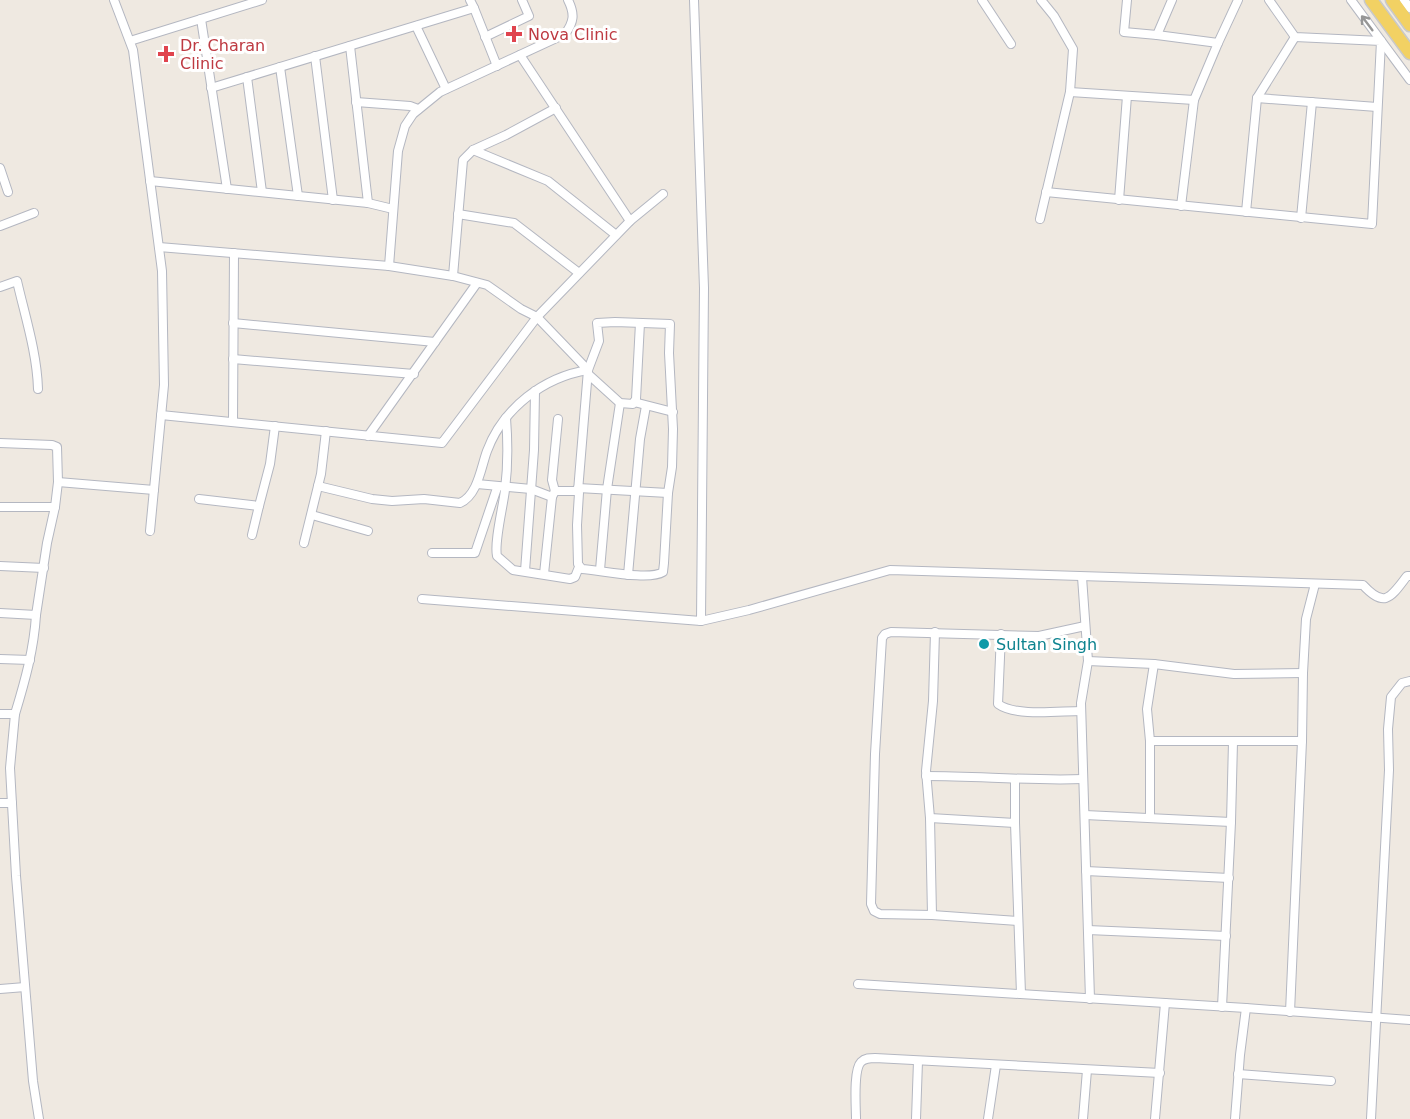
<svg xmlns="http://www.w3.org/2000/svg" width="1410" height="1119" font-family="'DejaVu Sans',sans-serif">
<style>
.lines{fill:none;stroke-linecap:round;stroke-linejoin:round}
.minor-casing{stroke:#b4b7c1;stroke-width:10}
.primary-casing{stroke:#c9c9c9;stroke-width:15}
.minor{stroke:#fff;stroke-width:8}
.primary{stroke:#f2d163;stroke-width:12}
.oneway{stroke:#969696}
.health-dot{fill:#e0444e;stroke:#fff;stroke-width:2}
.culture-dot{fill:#0f9aa8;stroke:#fff;stroke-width:2}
.labels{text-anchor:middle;stroke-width:6;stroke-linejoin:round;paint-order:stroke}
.health-label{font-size:16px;fill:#be3a42;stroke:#fff;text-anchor:start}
.culture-label{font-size:16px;fill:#0d838f;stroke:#fff;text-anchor:start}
</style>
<rect width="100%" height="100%" fill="#efe9e1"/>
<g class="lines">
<defs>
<g id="minor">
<polyline points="114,0 133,50 162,271 164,385 150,531"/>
<polyline points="982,0 1011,44"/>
<polyline points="1127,0 1124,32 1157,35"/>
<polyline points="1172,0 1157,35 1218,43 1238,0"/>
<polyline points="1351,0 1410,80"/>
<polyline points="1404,0 1410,8"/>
<polyline points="474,8 497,66"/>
<polyline points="201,19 227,189"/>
<polyline points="416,26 446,89"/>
<polyline points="485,37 529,16 522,0"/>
<polyline points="130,41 262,0"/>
<polyline points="350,46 368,203"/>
<polyline points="520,55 630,221"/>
<polyline points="315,56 333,200"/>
<polyline points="280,67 298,196"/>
<polyline points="247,77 262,192"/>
<polyline points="211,88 474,8 470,0"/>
<polyline points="1070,92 1194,100"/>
<polyline points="1257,98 1377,107"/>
<polyline points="356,102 410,106 418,109"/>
<polyline points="473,150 548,181 616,235"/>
<polyline points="0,168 8,192"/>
<polyline points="150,181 368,203 393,209"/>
<polyline points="1046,192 1372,224 1381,41 1295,37 1269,0"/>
<polyline points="1119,200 1127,96"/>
<polyline points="1181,206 1194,100 1218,43"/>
<polyline points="1246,212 1257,98 1295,37"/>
<polyline points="458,214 514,223 579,273"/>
<polyline points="1301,218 1312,102"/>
<polyline points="1040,219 1070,92 1073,49 1054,16 1041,0"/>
<polyline points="0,226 34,213"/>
<path d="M159 247 389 266 453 276 487 285 521 309 537 317 588 370C544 377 503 408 487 451 481 467 478 495 460 503L424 499 392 501 372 499 318 486"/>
<path d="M389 266 398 151 405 126 413 114 440 92 565 34C574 22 575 14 568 0"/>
<polyline points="453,276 463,160 473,150 506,135 556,108"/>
<path d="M0 287 17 281C25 316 37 353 38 389"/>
<path d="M615 322 670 324 669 353 673 429 672 467 668 493 664 563 663 572C649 581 600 570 582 569L578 564 577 525 579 493 578 491 588 370 599 341 597 323Z"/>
<polyline points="233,323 435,342"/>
<polyline points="233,359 414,374"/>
<polyline points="588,374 620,403 633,404 636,399 640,323"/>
<polyline points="634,402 673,412"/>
<polyline points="161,415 442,443 537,317 630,221 663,194"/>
<path d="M506 418C508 443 508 466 505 490 503 507 494 542 497 556L513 570 570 579 575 577 579 567"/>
<polyline points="233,422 234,253"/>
<polyline points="368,436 477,283"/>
<polyline points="0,443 52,445 57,447 58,482 55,507 47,543 36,615 0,613"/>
<polyline points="58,482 154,490"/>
<polyline points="477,484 531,489 552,497 555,491 578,491"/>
<polyline points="578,488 668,493"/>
<polyline points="555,491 552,480 558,419"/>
<polyline points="199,499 259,506 270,464 275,426"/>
<polyline points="0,507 55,507"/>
<polyline points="312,515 368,531"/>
<polyline points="252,535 259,506"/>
<polyline points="304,543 321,474 326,431"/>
<polyline points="432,553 475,553 497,488"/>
<polyline points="0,566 44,568"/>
<polyline points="600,570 607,489 620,403"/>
<polyline points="525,571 534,450 535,391"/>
<polyline points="544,574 552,497"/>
<polyline points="628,575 640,439 646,406"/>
<polyline points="1082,577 1088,661 1081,703 1090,999"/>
<polyline points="422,599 701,621 704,288 694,0"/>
<path d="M701 621 749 610 890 570 1363 585C1385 609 1391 597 1407 576H1410"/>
<path d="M1001 634 998 704C1016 717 1059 711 1081 711"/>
<polyline points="0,659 30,660"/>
<polyline points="1088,661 1154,664 1234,674 1303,673"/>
<path d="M0 714H15C25 681 34 649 36 615"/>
<polyline points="15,714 10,768 16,876 33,1081 39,1119"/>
<polyline points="1150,741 1302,741"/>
<path d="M926 776C979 776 1031 781 1083 779"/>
<polyline points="1015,780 1015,823 1021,994"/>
<polyline points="0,803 12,803"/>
<polyline points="1085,815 1231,822"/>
<polyline points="1150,816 1150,741 1147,709 1154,664"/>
<polyline points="930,818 1015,823"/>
<polyline points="1086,871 1229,878"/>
<polyline points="932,915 930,818 926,771 933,701 935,632"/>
<polyline points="1018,921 932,915 880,914 874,911 871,904 875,754 882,638 885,634 891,632 1039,636 1085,626"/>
<polyline points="1088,930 1226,936"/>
<polyline points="858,984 1246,1008 1410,1020"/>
<polyline points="0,989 25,987"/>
<polyline points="1222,1007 1231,822 1233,742"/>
<polyline points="1290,1012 1302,741 1303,673 1306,619 1315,584"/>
<polyline points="1238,1074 1331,1081"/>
<path d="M856 1119C856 1107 853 1070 861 1062 865 1058 870 1058 875 1058L1160 1073"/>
<polyline points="916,1119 918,1061"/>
<polyline points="988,1119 996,1065"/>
<polyline points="1083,1119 1087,1070"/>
<polyline points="1155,1119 1165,1003"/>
<polyline points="1235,1119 1240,1055 1246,1008"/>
<polyline points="1371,1119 1389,770 1388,729 1391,697 1402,683 1410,681"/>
</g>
<g id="primary">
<polyline points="1371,0 1410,53"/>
<polyline points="1392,0 1410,25"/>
</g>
</defs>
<use href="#minor" class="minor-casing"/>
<use href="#primary" class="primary-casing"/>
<use href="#minor" class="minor"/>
<use href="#primary" class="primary"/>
</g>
<defs><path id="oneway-shaft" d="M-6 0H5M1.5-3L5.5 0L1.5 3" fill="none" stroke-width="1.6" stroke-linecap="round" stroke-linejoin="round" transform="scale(1.5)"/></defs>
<use class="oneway" href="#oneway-shaft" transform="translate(1367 23) rotate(-127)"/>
<g class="health-dot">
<path d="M511 25h6v6h6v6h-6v6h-6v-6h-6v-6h6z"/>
<path d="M163 45h6v6h6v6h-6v6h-6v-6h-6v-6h6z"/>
</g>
<circle class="culture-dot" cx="984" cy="644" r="6"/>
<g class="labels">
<g class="health-label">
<text x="528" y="40">Nova Clinic</text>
<text x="180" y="51">Dr. Charan<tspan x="180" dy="18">Clinic</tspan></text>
</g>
<g class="culture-label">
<text x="996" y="650">Sultan Singh</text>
</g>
</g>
</svg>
